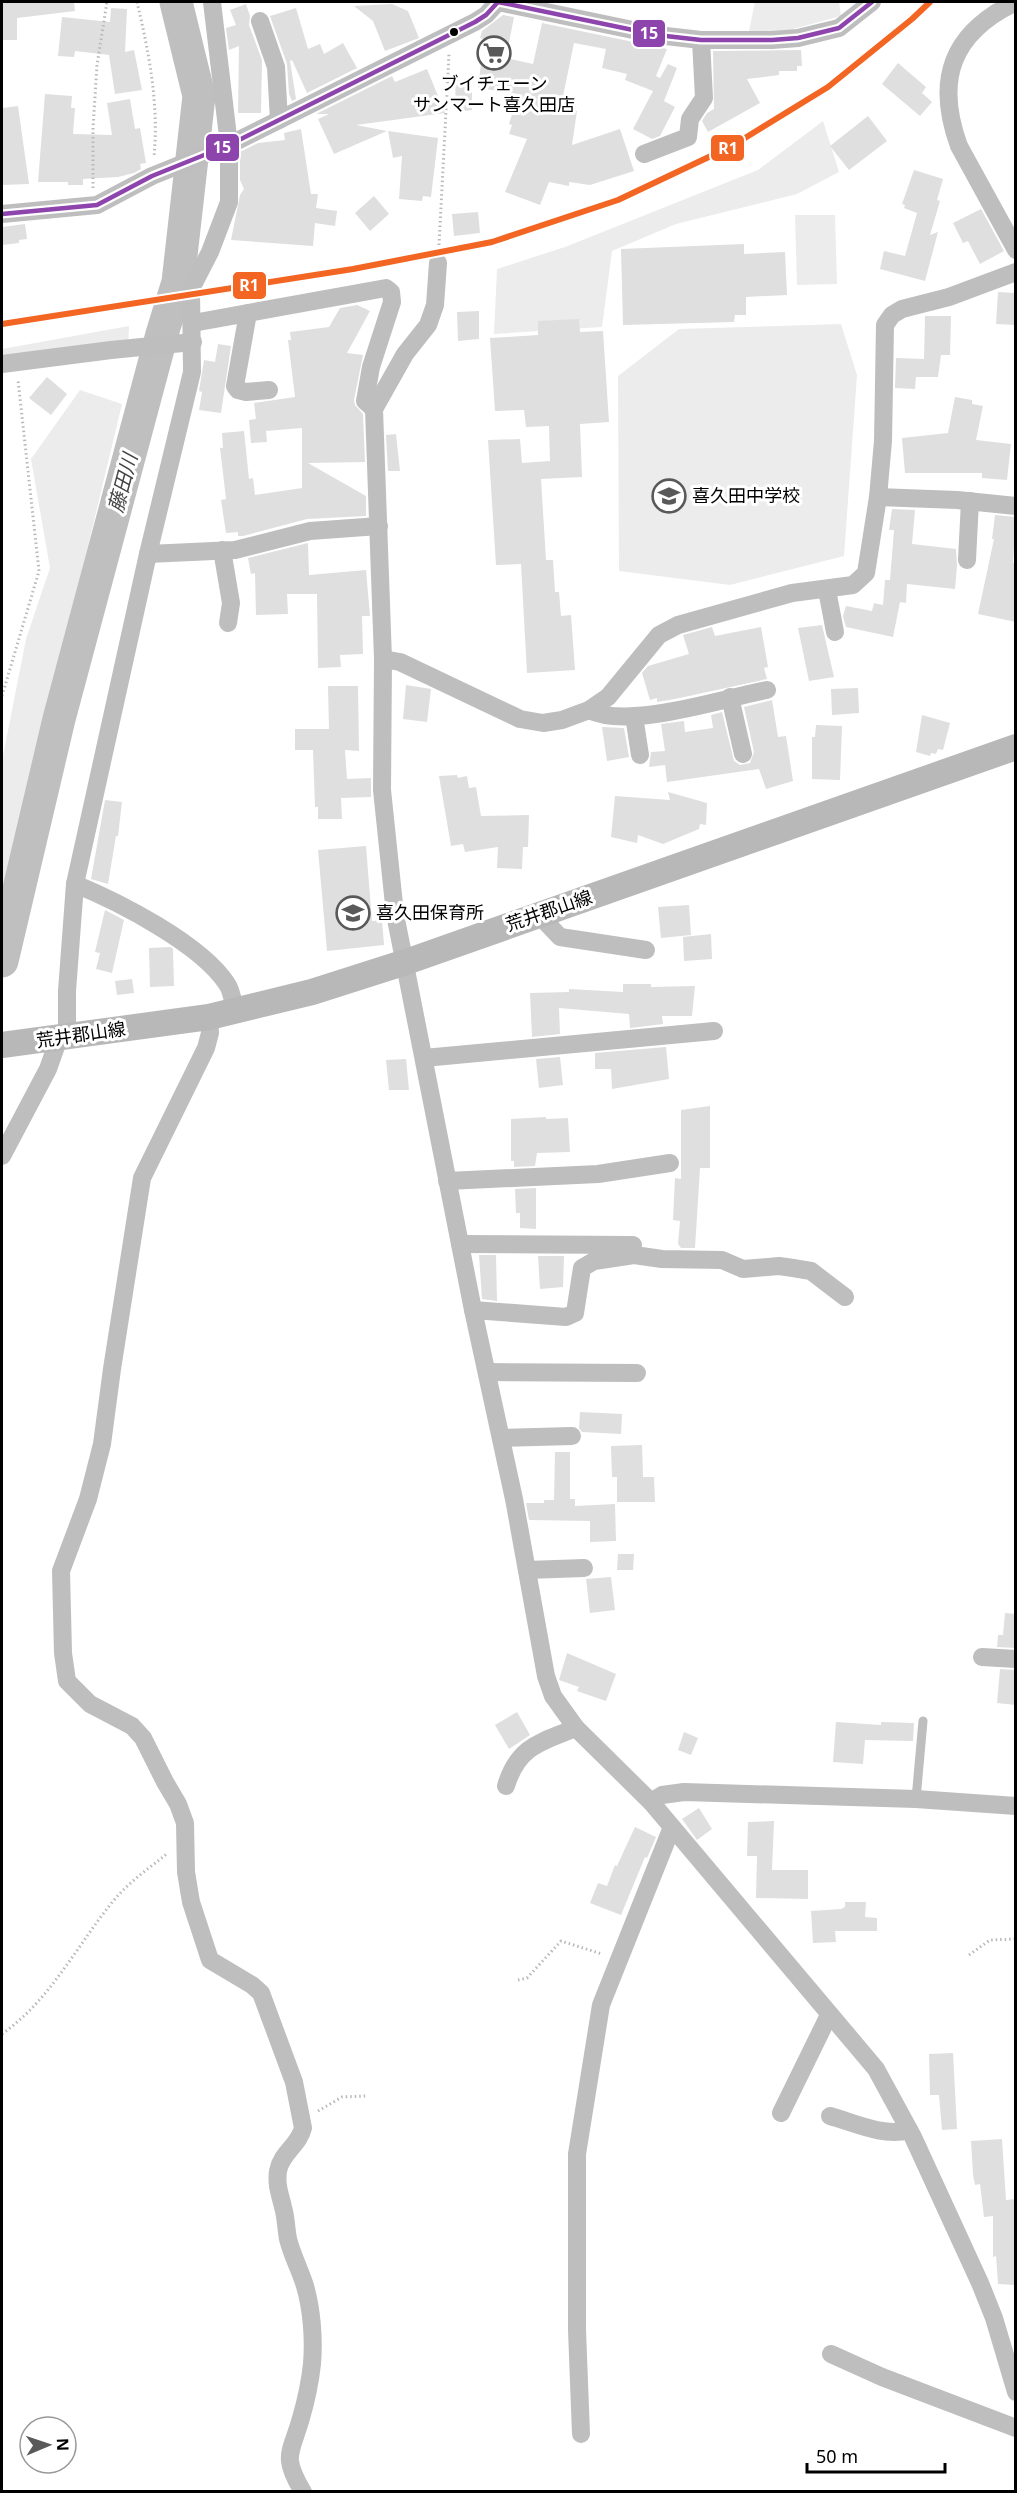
<svg xmlns="http://www.w3.org/2000/svg" width="1017" height="2493" font-family="'Noto Sans','Noto Sans JP',sans-serif">
<style>
.green{fill:#ececec}
.lines{fill:none;stroke-linecap:round;stroke-linejoin:round}
.river{stroke:#bfbfbf;stroke-width:33}
.building{fill:#dfdfdf}
.path{stroke:#b9b9b9;stroke-width:3;stroke-dasharray:1.5 3;stroke-linecap:butt}
.service{stroke:#bebebe;stroke-width:9}
.minor{stroke:#bebebe;stroke-width:18}
.secondary{stroke:#b8b8b8;stroke-width:26}
.bus-1-casing{stroke:#fff;stroke-width:9}
.bus-1{stroke:#8e44ad;stroke-width:4.5}
.rail-1-casing{stroke:#fff;stroke-width:10}
.rail-1{stroke:#f26522;stroke-width:6}
.bus-dot{fill:#000;stroke:#fff;stroke-width:2}
.labels{text-anchor:middle;stroke-width:6;stroke-linejoin:round;paint-order:stroke}
.poi-label{font-size:18px;fill:#000;stroke:#fff;text-anchor:start}
.street-label{font-size:18px;fill:#000;stroke:#fff}
.water-label{font-size:20px;font-style:italic;fill:#444;stroke:#fff}
.line-badge{stroke:#fff;stroke-width:2}
.badge-label{font-size:16px;text-anchor:middle;font-weight:bold;fill:#fff}
</style>
<rect width="100%" height="100%" fill="#fff"/>
<g class="green">
<polygon points="755,2 839,2 841,16 771,35 749,31"/>
<polygon points="823,121 839,172 797,194 676,224 612,251 602,327 494,334 497,269 565,247 758,170"/>
<polygon points="795,215 835,215 837,284 797,285"/>
<polygon points="841,324 857,375 844,556 730,585 619,571 618,376 679,329"/>
<polygon points="129,326 128,350 2,372 2,349"/>
<polygon points="80,390 122,404 2,905 2,761 26,639 50,568 31,459"/>
</g>
<g class="lines">
<polyline class="river" points="2,961 59,719 162,334 178,282 199,96 176,2"/>
</g>
<g class="building">
<polygon points="2,2 74,2 75,11 17,18 17,40 2,40"/>
<polygon points="246,4 250,16 249,25 262,60 261,113 238,113 239,46 229,50 226,28 236,25 230,10"/>
<polygon points="392,4 408,11 419,38 385,51 373,21 354,6"/>
<polygon points="111,8 127,9 125,52 134,50 142,90 115,94 109,55 75,51 74,57 58,56 62,17 110,22"/>
<polygon points="296,8 308,49 320,44 324,54 343,43 357,68 307,93 292,60 290,61 296,99 292,101 289,94 287,64 270,16"/>
<polygon points="503,15 514,17 506,58 533,64 542,23 667,49 656,76 660,78 668,64 677,68 664,101 675,107 660,136 652,139 633,129 653,91 625,80 627,74 602,68 606,49 574,43 561,106 572,107 572,110 577,111 572,145 620,129 634,171 590,185 569,182 569,186 549,182 540,205 505,192 527,139 509,134 512,125 509,124 518,94 478,88 484,39 480,38 482,31"/>
<polygon points="801,50 802,66 797,66 797,71 779,71 779,75 747,79 760,103 708,132 702,121 707,113 714,109 713,51"/>
<polygon points="898,63 926,87 922,93 932,102 920,116 882,84"/>
<polygon points="427,69 445,113 356,125 387,131 334,154 318,119 329,114 316,114 392,76 395,82"/>
<polygon points="455,80 472,81 472,110 456,112"/>
<polygon points="45,94 72,96 71,108 75,108 73,134 112,135 107,103 130,99 135,129 140,128 146,163 140,164 141,169 134,173 118,177 83,179 83,185 68,185 68,182 38,182"/>
<polygon points="18,106 29,184 2,185 2,108"/>
<polygon points="868,116 887,141 849,170 830,146"/>
<polygon points="301,129 311,194 318,194 316,208 337,211 335,226 315,223 313,246 231,240 240,195 244,189 240,180 240,152 258,143 285,140 284,133"/>
<polygon points="388,131 438,138 431,197 423,196 422,201 399,199 402,156 393,158"/>
<polygon points="914,170 943,179 937,200 940,201 930,235 938,232 925,281 880,269 884,251 905,256 917,213 904,208 905,205 902,204"/>
<polygon points="374,196 389,214 370,231 355,213"/>
<polygon points="981,209 1004,251 980,264 968,241 963,243 953,223"/>
<polygon points="478,212 480,233 454,236 452,214"/>
<polygon points="25,224 27,239 19,240 19,243 2,245 2,227"/>
<polygon points="744,244 744,254 785,252 787,295 746,297 746,315 735,315 734,322 623,325 621,249"/>
<polygon points="998,292 1016,293 1016,325 996,324"/>
<polygon points="357,305 370,311 347,353 363,355 354,400 355,405 363,414 365,462 308,463 366,496 366,516 307,519 243,536 238,536 238,532 226,533 221,500 226,499 220,448 223,448 222,433 244,431 249,479 253,478 255,495 302,488 302,428 266,431 267,442 251,443 249,420 256,419 254,403 295,397 288,340 291,340 290,332 329,327 340,308"/>
<polygon points="479,311 479,339 458,341 457,312"/>
<polygon points="925,316 951,316 950,355 941,355 938,377 916,377 915,389 895,388 896,358 924,359"/>
<polygon points="579,319 580,332 603,331 609,422 580,424 582,477 541,479 546,560 553,560 555,592 559,592 561,616 571,615 575,670 527,673 521,564 496,565 488,440 520,439 522,463 550,461 549,426 526,427 524,410 495,411 490,338 538,335 538,321"/>
<polygon points="218,344 231,346 221,413 199,410 202,392 199,391 204,360 215,362"/>
<polygon points="47,377 67,394 51,415 29,398"/>
<polygon points="955,397 972,400 972,404 983,406 976,440 1011,444 1007,480 982,478 982,473 905,473 902,438 948,433"/>
<polygon points="396,434 400,471 388,471 386,435"/>
<polygon points="892,509 915,510 912,544 956,549 957,566 955,589 907,584 906,603 900,602 893,637 846,627 843,616 846,606 872,611 874,603 883,605 885,580 890,580 894,530 889,530"/>
<polygon points="995,515 1016,517 1013,563 1016,564 1016,622 978,614 994,539 992,539"/>
<polygon points="308,543 309,575 366,570 370,616 362,616 363,654 340,655 341,667 318,668 317,594 287,594 288,614 256,615 255,573 251,574 248,558"/>
<polygon points="822,625 834,677 809,681 798,628"/>
<polygon points="712,627 715,636 761,627 768,667 764,668 767,679 675,699 657,702 657,698 650,700 642,673 648,666 689,654 683,635"/>
<polygon points="406,685 431,689 427,722 403,719"/>
<polygon points="328,686 358,686 359,751 345,750 347,779 371,778 371,797 341,798 342,819 318,819 318,807 315,807 313,750 295,750 295,729 329,729"/>
<polygon points="858,688 859,713 832,715 831,689"/>
<polygon points="772,700 778,737 786,736 793,781 766,789 759,769 667,782 665,765 649,767 651,752 665,751 661,724 684,721 685,732 713,728 711,715 722,712 734,761 740,765 750,763 754,752 744,707"/>
<polygon points="922,715 950,723 943,750 938,749 936,754 931,753 930,756 916,752"/>
<polygon points="816,725 842,726 840,780 812,779 812,737 815,737"/>
<polygon points="602,727 624,728 629,757 607,761"/>
<polygon points="457,775 458,778 467,776 469,788 476,787 481,816 529,815 528,847 523,847 522,869 497,868 498,847 465,852 463,844 451,846 439,776"/>
<polygon points="668,792 707,803 706,825 700,824 699,829 663,844 638,835 637,843 611,837 615,796 670,800"/>
<polygon points="105,800 122,802 118,836 116,836 108,884 91,879"/>
<polygon points="366,846 372,921 382,920 384,945 327,951 318,850"/>
<polygon points="689,905 691,935 661,938 658,907"/>
<polygon points="105,910 124,920 112,973 96,969 100,953 95,952"/>
<polygon points="711,934 712,959 684,961 683,937"/>
<polygon points="171,947 173,949 174,986 150,987 149,948"/>
<polygon points="132,979 134,993 117,995 115,981"/>
<polygon points="623,984 651,984 651,987 695,986 692,1016 662,1016 663,1024 630,1028 629,1014 559,1008 560,1034 532,1037 530,993 569,992 569,989 623,992"/>
<polygon points="666,1047 669,1079 612,1089 611,1069 595,1069 595,1053"/>
<polygon points="560,1057 563,1085 539,1088 536,1059"/>
<polygon points="406,1059 409,1090 389,1090 386,1060"/>
<polygon points="710,1106 710,1168 700,1168 695,1248 681,1248 678,1244 680,1221 673,1220 675,1178 681,1179 681,1110"/>
<polygon points="546,1117 546,1119 568,1118 570,1152 537,1153 535,1166 514,1167 514,1161 511,1161 511,1119"/>
<polygon points="536,1188 536,1229 520,1228 520,1213 516,1213 515,1189"/>
<polygon points="479,1255 496,1255 497,1301 482,1299"/>
<polygon points="538,1256 564,1256 563,1287 540,1289"/>
<polygon points="580,1412 622,1414 621,1434 582,1432 579,1428"/>
<polygon points="642,1445 643,1477 654,1477 655,1502 617,1502 617,1477 612,1477 611,1446"/>
<polygon points="555,1452 570,1452 570,1499 575,1499 575,1506 615,1504 616,1541 590,1542 590,1521 529,1520 526,1503 544,1503 544,1500 554,1500"/>
<polygon points="618,1554 634,1554 633,1570 617,1570"/>
<polygon points="611,1577 615,1610 590,1613 586,1579"/>
<polygon points="1005,1613 1016,1614 1016,1648 997,1647 998,1635 1003,1635"/>
<polygon points="567,1653 616,1674 606,1701 577,1691 579,1687 559,1680"/>
<polygon points="1000,1669 1016,1670 1016,1705 997,1703"/>
<polygon points="517,1712 530,1735 509,1749 495,1725"/>
<polygon points="836,1722 881,1725 881,1722 914,1723 913,1741 865,1740 863,1764 833,1762"/>
<polygon points="684,1732 698,1738 691,1755 678,1750"/>
<polygon points="699,1808 712,1829 697,1840 682,1819"/>
<polygon points="774,1821 772,1870 808,1870 808,1899 756,1898 757,1856 747,1856 748,1822"/>
<polygon points="635,1827 656,1837 647,1858 645,1857 621,1915 590,1903 598,1883 607,1886 615,1865 617,1866"/>
<polygon points="845,1902 866,1902 865,1917 877,1918 877,1931 835,1931 836,1942 813,1943 811,1911 841,1909 845,1907"/>
<polygon points="953,2053 957,2129 942,2130 939,2095 930,2095 929,2054"/>
<polygon points="1002,2139 1006,2200 1016,2199 1016,2285 998,2284 996,2256 993,2257 993,2216 984,2217 980,2184 975,2185 973,2175 971,2141"/>
</g>
<g class="lines">
<g class="path">
<path d="M137 2C149 53 159 103 154 157"/>
<polyline points="93,188 93,128 97,65 107,2"/>
<polyline points="439,245 449,54"/>
<polyline points="2,696 39,571 18,380"/>
<polyline points="969,1955 990,1940 1016,1939"/>
<polyline points="518,1980 527,1978 561,1941 602,1954"/>
<path d="M2 2034C49 2001 75 1949 110 1905 126 1884 148 1869 168 1853"/>
<polyline points="318,2111 342,2097 366,2096"/>
</g>
<polyline class="service" points="916,1799 923,1721"/>
<g class="minor">
<path d="M1016 2C951 33 935 80 959 146L1016 250"/>
<polyline points="260,21 276,67 279,120"/>
<polyline points="644,154 688,137 690,119 704,98 701,40"/>
<polyline points="2,214 97,205 152,176 229,145 475,22 486,15 498,2 657,35 701,40 772,40 798,38 839,28 872,2"/>
<polyline points="438,263 435,305 428,325 405,354 374,409 383,659 382,790 395,914 473,1310 514,1499 546,1676 553,1696 576,1728 651,1802 876,2069 913,2137 980,2283 994,2318 1016,2392"/>
<polyline points="248,313 235,386 238,390 246,392 269,390"/>
<polyline points="193,323 386,288 391,292 392,302 371,367 365,401 374,409"/>
<polyline points="2,364 111,350 193,342"/>
<polyline points="878,497 957,500 1016,506"/>
<polyline points="222,550 231,603 228,623"/>
<polyline points="148,554 235,550 310,531 379,526"/>
<polyline points="967,560 970,501"/>
<polyline points="827,590 835,632"/>
<polyline points="383,659 400,662 520,719 543,723 562,720 589,710 608,697 659,635 678,625 792,593 853,585 866,573 878,497 883,441 885,325 892,315 902,309 949,297 1016,272"/>
<polyline points="730,697 743,754"/>
<path d="M589 710C629 730 724 698 767 690"/>
<polyline points="634,716 640,755"/>
<path d="M75 884C119 902 201 944 227 984 232 991 233 1002 235 1011"/>
<polyline points="539,915 560,937 646,950"/>
<path d="M209 1017 210 1033 206 1048 142 1178 112 1369 102 1444 88 1499 61 1571 63 1653 67 1681 90 1704 132 1726 143 1738 165 1782 178 1804 185 1823 186 1872 191 1902 210 1960 252 1985 261 1993 294 2082 303 2128C299 2145 281 2153 278 2171 276 2185 280 2194 283 2207 286 2217 286 2228 288 2239 292 2255 300 2270 305 2286 312 2310 314 2340 312 2364 310 2382 306 2401 301 2418 291 2454 281 2455 303 2492"/>
<polyline points="67,1037 67,991 75,884 148,554 192,372 191,289 210,252 229,202 229,145 212,2"/>
<polyline points="424,1058 714,1031"/>
<polyline points="2,1156 48,1069 59,1038"/>
<polyline points="447,1181 598,1174 670,1163"/>
<polyline points="460,1244 633,1245"/>
<polyline points="473,1310 566,1317 575,1313 582,1268 594,1261 634,1255 662,1259 722,1260 743,1269 779,1266 793,1268 811,1271 845,1297"/>
<polyline points="487,1372 637,1373"/>
<polyline points="501,1438 572,1436"/>
<polyline points="527,1570 584,1568"/>
<polyline points="982,1657 1016,1659"/>
<path d="M506 1786C518 1746 541 1742 576 1728"/>
<polyline points="651,1802 662,1795 684,1792 916,1799 1016,1806"/>
<polyline points="781,2113 829,2015"/>
<path d="M830 2116C855 2123 883 2137 909 2130"/>
<polyline points="831,2354 882,2377 1016,2428"/>
<polyline points="581,2434 577,2330 577,2154 601,2005 672,1827"/>
</g>
<polyline class="secondary" points="2,1045 209,1017 312,992 406,962 1016,747"/>
<defs>
<polyline id="bus-1" points="2,214 97,205 152,176 229,145 475,22 486,15 498,2 657,35 701,40 772,40 798,38 839,28 872,2"/>
</defs>
<use href="#bus-1" class="bus-1-casing"/>
<use href="#bus-1" class="bus-1"/>
<defs>
<polyline id="rail-1" points="2,324 353,269 492,242 618,200 732,146 828,87 912,19 930,2"/>
</defs>
<use href="#rail-1" class="rail-1-casing"/>
<use href="#rail-1" class="rail-1"/>
</g>
<defs>
<symbol id="supermarket-ring" viewBox="-11 -11 22 22"><circle r="9.5" fill="#fff" stroke="#595959" stroke-width="1.5"/><path d="M-6-5.5h2.5l.6 2H6L4.5 2H-2.5L-4.4-4H-6ZM-1.5 3.2a1.3 1.3 0 1 0 .1 0ZM3 3.2a1.3 1.3 0 1 0 .1 0Z" fill="#595959"/></symbol>
<symbol id="school-ring" viewBox="-11 -11 22 22"><circle r="9.5" fill="#fff" stroke="#595959" stroke-width="1.5"/><path d="M0-5L7-2L0 1L-7-2ZM-4 1L0 2.5L4 1V4Q0 6-4 4Z" fill="#595959"/></symbol>
</defs>
<g fill-rule="evenodd">
<use href="#supermarket-ring" x="475" y="34" width="38" height="38"/>
<use href="#school-ring" x="650" y="477" width="38" height="38"/>
<use href="#school-ring" x="334" y="894" width="38" height="38"/>
</g>
<circle class="bus-dot" cx="454" cy="32" r="5"/>
<g class="labels">
<g class="poi-label">
<text x="494" y="90" text-anchor="middle">ブイチェーン<tspan x="494" dy="21">サンマート喜久田店</tspan></text>
<text x="692" y="502">喜久田中学校</text>
<text x="376" y="919">喜久田保育所</text>
</g>
<g class="street-label">
<text transform="translate(549 911) rotate(-19)" y="6">荒井郡山線</text>
<text transform="translate(81 1035) rotate(-8)" y="6">荒井郡山線</text>
</g>
<g class="water-label">
<text transform="translate(123 483) rotate(-75)" y="7">藤田川</text>
</g>
</g>
<g class="line-badge">
<rect x="632" y="19" width="34" height="29" rx="6" fill="#8e44ad"/>
<rect x="205" y="133" width="35" height="29" rx="6" fill="#8e44ad"/>
<rect x="710" y="134" width="35" height="28" rx="6" fill="#f26522"/>
<rect x="232" y="271" width="35" height="29" rx="6" fill="#f26522"/>
</g>
<g class="badge-label">
<text x="649" y="39">15</text>
<text x="222" y="153">15</text>
<text x="728" y="154">R1</text>
<text x="249" y="291">R1</text>
</g>
<rect width="1017" height="2493" fill="none" stroke="#000000" stroke-width="6"/>
<g transform="translate(48 2445) rotate(88)"><circle r="28" fill="#ffffff" stroke="#999999" stroke-width="1.5"/>
<path d="M0-4.5L10 22L0 15L-10 22Z" fill="#595959"/>
<text y="-9" font-size="16" font-weight="bold" text-anchor="middle" fill="#000000">N</text>
</g>
<path d="M807 2463v9h138v-9" fill="none" stroke="#000000" stroke-width="3"/>
<text x="816" y="2463" font-size="18" fill="#000000" stroke="#ffffff" stroke-width="4.5" paint-order="stroke">50 m</text>
</svg>
